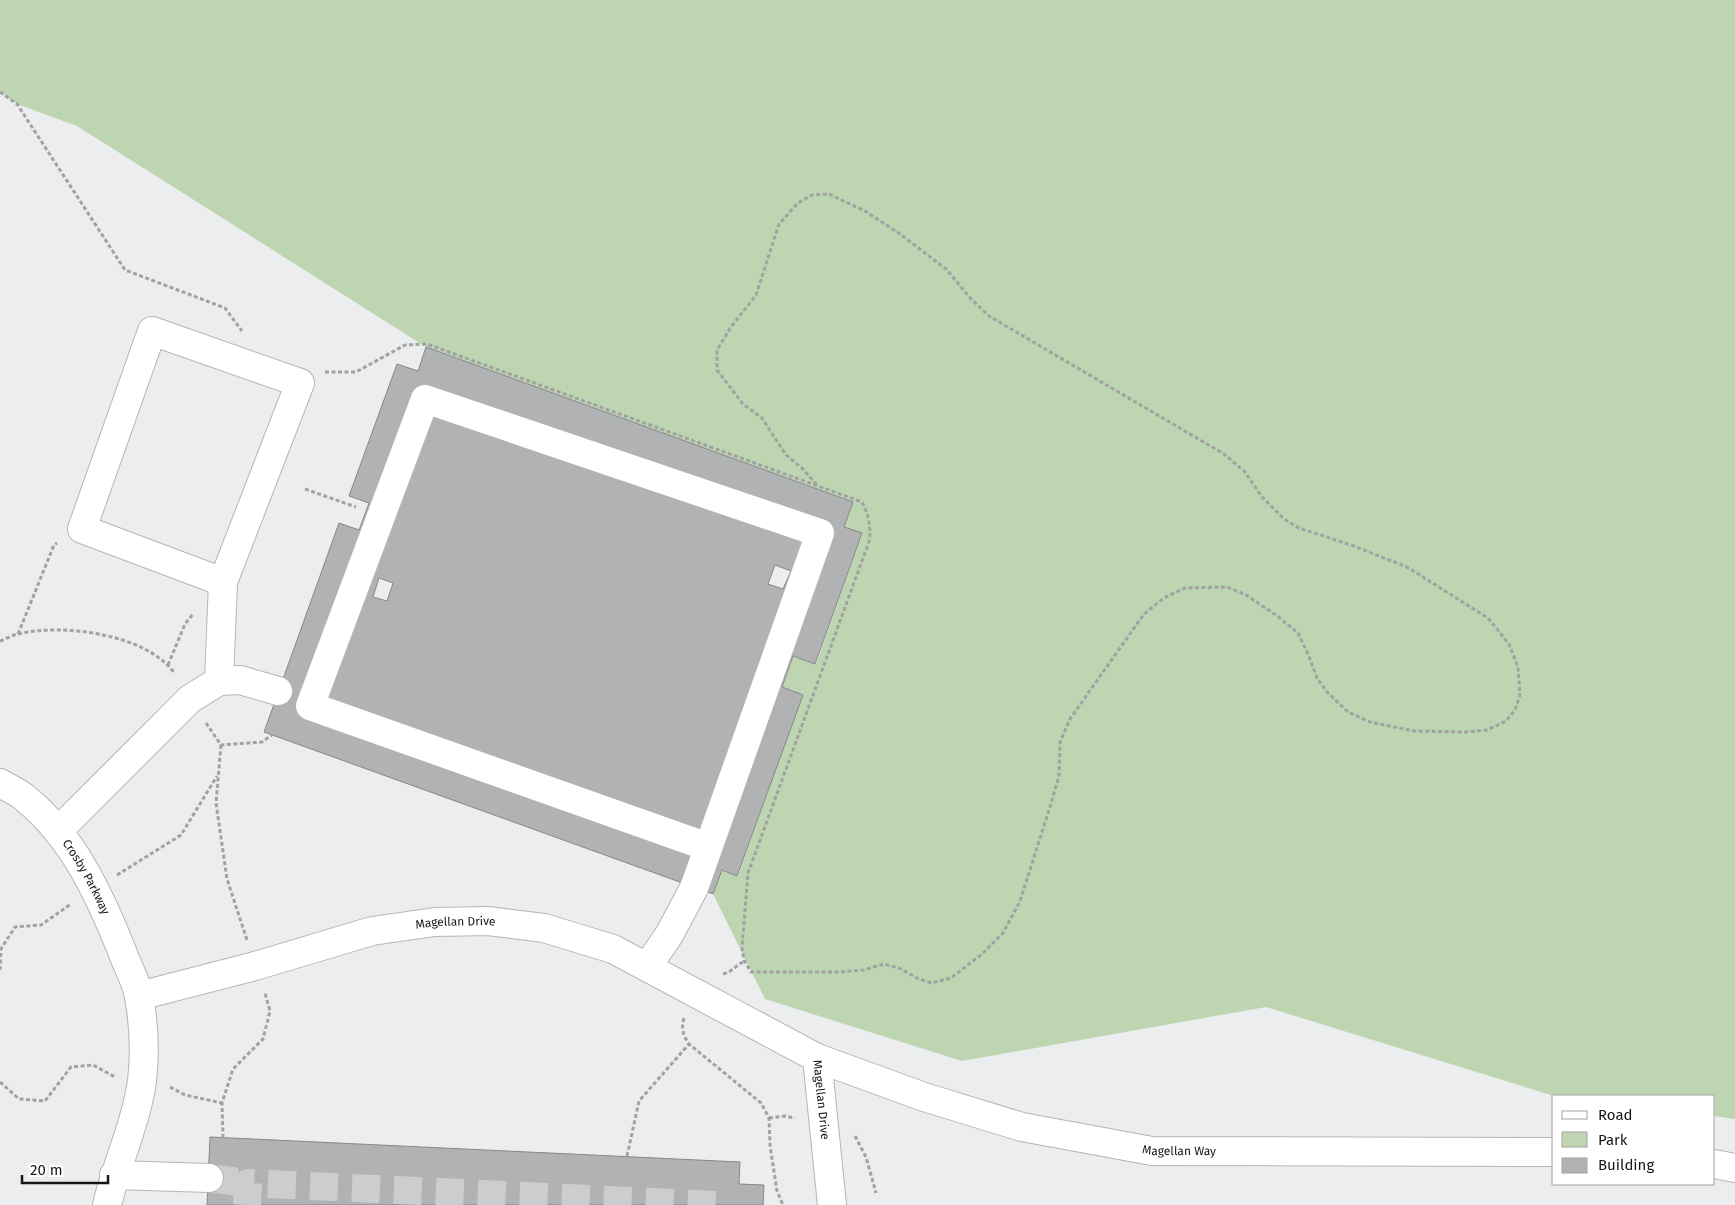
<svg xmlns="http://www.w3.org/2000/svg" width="1735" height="1205" font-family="'Fira Sans',sans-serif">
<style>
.green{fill:#bed5b2}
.building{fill:#b1b2b3;stroke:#868788;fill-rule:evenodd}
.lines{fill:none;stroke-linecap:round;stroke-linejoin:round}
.minor-tunnel{stroke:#cccdce;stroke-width:28;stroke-dasharray:28 14;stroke-linecap:butt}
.minor-casing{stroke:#b4b5b6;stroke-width:30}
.path{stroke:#a1a2a2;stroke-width:3;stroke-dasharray:4 2.5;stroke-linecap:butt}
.minor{stroke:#fff;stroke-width:28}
.labels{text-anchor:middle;stroke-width:4;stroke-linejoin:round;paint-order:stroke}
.street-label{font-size:12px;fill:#161616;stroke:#fff}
</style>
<rect width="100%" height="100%" fill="#ecedee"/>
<polygon class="green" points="0,0 1735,0 1735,1119 1714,1116 1714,1096 1554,1096 1266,1007 962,1061 765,999 713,894 722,870 738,876 802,695 782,687 793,656 816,664 862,534 844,527 853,502 426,347 77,126 17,104 0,92"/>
<g class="building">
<path d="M426 347 853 502 844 527 862 533 815 664 793 656 782 687 803 695 737 876 722 870 713 894 264 732 339 523 359 530 369 503 349 496 397 364 418 371ZM775 565 791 571 783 589 768 584ZM379 578 393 583 387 601 373 597Z"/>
<polygon points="210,1137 740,1162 739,1184 764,1185 763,1205 207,1205"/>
</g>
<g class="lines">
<g class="minor-tunnel">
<polyline points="209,1178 248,1183"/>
<polyline points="247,1205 248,1183 718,1205"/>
</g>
<defs>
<g id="minor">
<polyline points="219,681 223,582 300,383 152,331 82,529 223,582"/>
<path id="s1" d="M0 783C8 788 19 792 26 799 73 837 100 896 122 951 127 966 137 982 139 997 144 1024 145 1054 142 1081 136 1123 117 1163 107 1205"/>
<polyline points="58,831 190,699 219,681 240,680 278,691"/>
<polyline points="647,967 669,935 694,888 820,533 425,399 310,706 708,847"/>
<path id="s2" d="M139 996 255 966 372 931 435 922 488 921 544 928 613 949 817 1058 924 1097 1022 1127 1152 1151 1554 1152"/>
<path id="s3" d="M817 1058 832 1205"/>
<polyline points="1714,1164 1735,1168"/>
<polyline points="114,1175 209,1178"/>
</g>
</defs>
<use href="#minor" class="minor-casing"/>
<g class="path">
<polyline points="0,92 17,104 125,270 225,308 242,331"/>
<path d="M325 372H356L405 345 427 344 862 502C869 515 870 524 870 539L748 873 742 948 744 960 751 972H840L864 970 884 964 899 968 917 978 931 983 951 978 982 954 1003 933 1020 901 1050 807 1059 776 1060 742 1070 719 1144 614 1164 598 1185 588 1227 587 1246 595 1276 615 1298 633 1308 654 1317 678 1328 693 1348 712 1370 722 1414 731 1466 732 1487 730 1506 721 1515 710 1520 695 1518 667 1509 644 1488 618 1407 567 1351 545 1299 528 1284 519 1262 497 1245 472 1224 454 989 316 971 299 946 269 900 234 865 211 829 194 812 195 798 203 779 224 756 295 731 327 717 350V370L743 404 762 418 786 455 802 468 817 485"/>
<polyline points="305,489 356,507"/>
<polyline points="18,634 54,545 57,543"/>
<path d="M0 641C6 639 12 635 18 634 62 623 148 634 175 674"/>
<polyline points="168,665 185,624 193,614"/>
<polyline points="206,723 221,745 262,742 272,735"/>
<polyline points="221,745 216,803 227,879 247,940"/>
<polyline points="117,875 181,835 217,776"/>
<polyline points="0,970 1,949 15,927 41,925 71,904"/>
<path d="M723 974C732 972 736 965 745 961"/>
<path d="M684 1018C681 1029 683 1035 689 1044L761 1103 769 1118 770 1145 777 1191 783 1205"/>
<polyline points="0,1082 19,1099 45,1101 71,1067 93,1065 115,1077"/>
<polyline points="170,1087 185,1095 222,1103"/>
<polyline points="769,1118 785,1116 795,1118"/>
<polyline points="855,1136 866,1157 876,1193"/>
<polyline points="223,1138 222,1103 233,1069 263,1039 270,1011 265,993"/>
<polyline points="627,1156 639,1101 689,1044"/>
</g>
<use href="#minor" class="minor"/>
</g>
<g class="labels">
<g class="street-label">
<text dy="4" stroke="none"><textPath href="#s1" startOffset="130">Crosby Parkway</textPath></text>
<text dy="4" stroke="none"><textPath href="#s2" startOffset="326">Magellan Drive</textPath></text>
<text dy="4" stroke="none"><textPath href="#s3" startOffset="42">Magellan Drive</textPath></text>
<text dy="4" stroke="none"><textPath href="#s2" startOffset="1094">Magellan Way</textPath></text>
</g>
</g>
<rect x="1552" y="1095" width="162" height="90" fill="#ffffff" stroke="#a2a2a2"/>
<rect x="1562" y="1111" width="25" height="8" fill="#ffffff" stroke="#a2a2a2"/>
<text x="1598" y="1120" font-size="15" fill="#161616">Road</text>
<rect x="1562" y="1132" width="25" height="15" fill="#bed5b2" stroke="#a2a2a2"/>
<text x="1598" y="1145" font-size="15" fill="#161616">Park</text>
<rect x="1562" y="1158" width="25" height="15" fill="#b1b2b3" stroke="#a2a2a2"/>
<text x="1598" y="1170" font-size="15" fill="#161616">Building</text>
<path d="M22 1175v8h86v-8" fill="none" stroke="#161616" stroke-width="2.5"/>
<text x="30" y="1175" font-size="15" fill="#161616" stroke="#ffffff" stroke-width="4" paint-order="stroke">20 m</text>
</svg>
